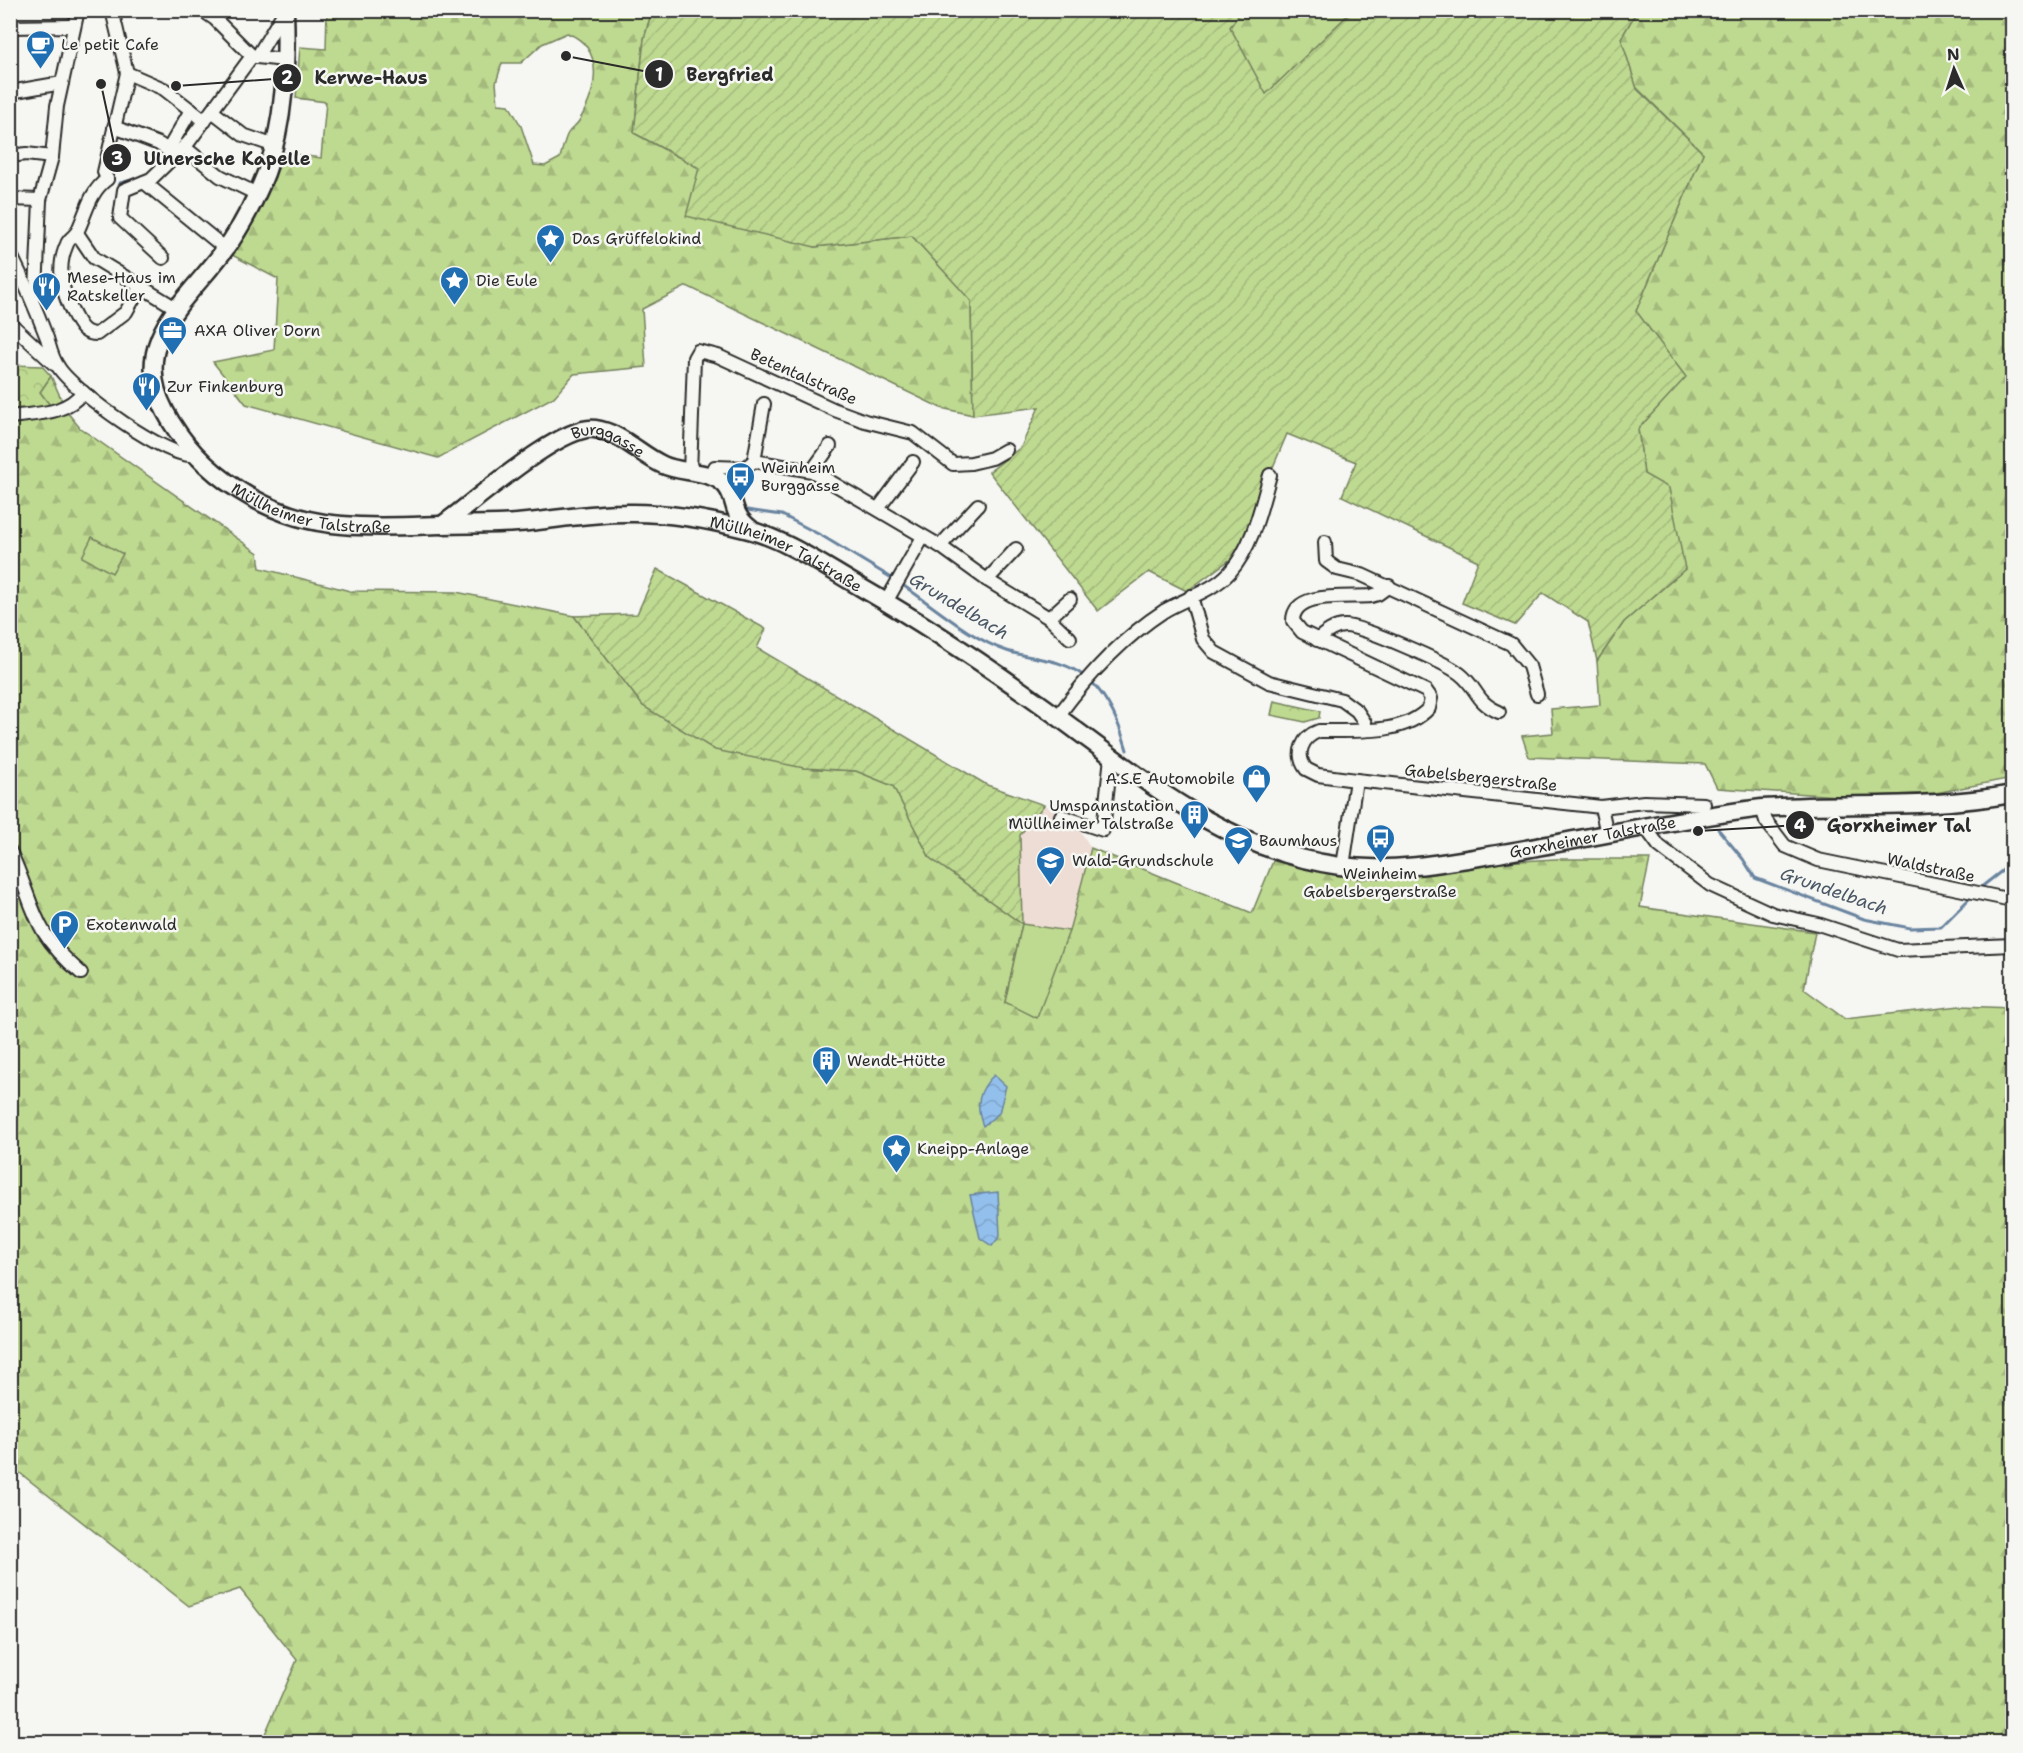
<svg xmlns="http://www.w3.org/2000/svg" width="2023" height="1753" font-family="'Shantell Sans',sans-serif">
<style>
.built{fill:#eeddd5}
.forest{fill:url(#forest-firs);stroke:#74825e;stroke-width:1.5;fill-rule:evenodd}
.park{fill:url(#park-crowns);stroke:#74825e;stroke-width:1.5}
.garden{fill:url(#garden-furrows);stroke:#74825e;stroke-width:1.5}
.pitch{fill:#bed990;stroke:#74825e;stroke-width:1.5}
.water{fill:url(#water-waves);stroke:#69849f;stroke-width:1.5}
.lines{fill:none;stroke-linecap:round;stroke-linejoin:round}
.stream{stroke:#69849f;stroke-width:3}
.minor-casing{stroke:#2b2b2b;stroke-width:16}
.major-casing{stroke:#2b2b2b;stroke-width:21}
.minor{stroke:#f6f6f2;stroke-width:12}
.major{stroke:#f6f6f2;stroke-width:16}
.labels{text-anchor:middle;stroke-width:5;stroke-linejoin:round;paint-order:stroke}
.poi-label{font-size:16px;fill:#2b2b2b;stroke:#f6f6f2;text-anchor:start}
.street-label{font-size:16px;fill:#2b2b2b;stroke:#f6f6f2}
.water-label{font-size:18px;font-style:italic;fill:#4a5765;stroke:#f6f6f2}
.leader{fill:none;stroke:#2b2b2b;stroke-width:2}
.callout-dot{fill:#2b2b2b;stroke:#f6f6f2;stroke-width:2}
.mark-label{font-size:18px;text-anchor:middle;font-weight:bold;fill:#fff}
.callout-label{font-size:18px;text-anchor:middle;font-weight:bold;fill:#2b2b2b;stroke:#f6f6f2;stroke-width:5;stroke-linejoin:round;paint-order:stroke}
</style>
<defs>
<pattern id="forest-firs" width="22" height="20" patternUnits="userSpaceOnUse" patternTransform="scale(1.5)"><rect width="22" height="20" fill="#bed990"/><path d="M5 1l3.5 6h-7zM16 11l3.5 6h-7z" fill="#a3ba7c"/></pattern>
<pattern id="park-crowns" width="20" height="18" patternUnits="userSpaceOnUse" patternTransform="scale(1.5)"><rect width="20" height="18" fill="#bed990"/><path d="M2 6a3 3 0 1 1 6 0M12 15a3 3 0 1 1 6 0" fill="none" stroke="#a3ba7c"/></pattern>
<pattern id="garden-furrows" width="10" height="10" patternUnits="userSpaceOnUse" patternTransform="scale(1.5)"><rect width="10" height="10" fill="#bed990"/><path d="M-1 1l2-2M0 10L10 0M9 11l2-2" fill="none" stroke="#a3ba7c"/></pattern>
<pattern id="water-waves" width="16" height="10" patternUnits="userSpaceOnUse" patternTransform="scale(1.5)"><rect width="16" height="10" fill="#92bfec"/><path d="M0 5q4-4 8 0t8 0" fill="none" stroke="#7ea4cb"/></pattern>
</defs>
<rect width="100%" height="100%" fill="#f6f6f2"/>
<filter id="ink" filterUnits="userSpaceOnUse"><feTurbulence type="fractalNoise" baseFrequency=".0167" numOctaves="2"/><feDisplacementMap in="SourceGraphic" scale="12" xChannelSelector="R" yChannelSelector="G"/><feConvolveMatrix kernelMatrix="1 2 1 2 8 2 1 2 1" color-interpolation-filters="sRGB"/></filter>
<g filter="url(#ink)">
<polygon class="built" points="1044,805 1074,821 1091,848 1069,931 1022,924 1020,835"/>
<g class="forest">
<path d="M327 11H652L644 39 634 133 699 168 815 247 912 236 971 300 973 415 941 408 687 286 642 309 646 367 574 374 554 397 438 458 246 404 213 362 274 350 278 279 232 255 264 200 285 153 321 158 326 102 296 98 300 47 326 49ZM567 33C606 48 597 91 579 121 576 126 570 129 567 135 564 142 562 150 560 158L545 166 534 165 521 126 509 105 498 104 496 83 502 63H521L542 44Z"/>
<polygon points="1241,11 1352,11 1266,95 1230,27"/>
<polygon points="1637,11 2012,11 2012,778 1936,793 1852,797 1717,788 1705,764 1529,757 1522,736 1553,733 1551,709 1600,705 1597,661 1624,622 1685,569 1644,474 1638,429 1685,377 1636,311 1703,153 1636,87 1621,38"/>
<polygon points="51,376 67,412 80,428 258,553 260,568 350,591 456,592 574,616 643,706 804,768 856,771 893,786 930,858 1022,924 1005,1002 1069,931 1091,848 1252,913 1273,861 1342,872 1555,859 1650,859 1640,907 1815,932 1804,989 1845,1019 1960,1006 2012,1008 2012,1742 267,1742 265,1734 297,1660 240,1589 189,1606 11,1466 11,857 20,859 10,837 10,415 49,404 40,392"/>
</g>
<g class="park">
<polygon points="11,365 42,366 51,376 40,392 49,404 49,410 11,415"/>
<polygon points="1274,701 1320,711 1319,718 1305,722 1271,715"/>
</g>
<g class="garden">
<polygon points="652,11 1241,11 1230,27 1266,94 1352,11 1637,11 1621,38 1637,89 1703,153 1636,311 1686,377 1638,429 1644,474 1669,488 1685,569 1624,622 1597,661 1588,622 1543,593 1515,625 1462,603 1478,561 1342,496 1356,462 1287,434 1236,555 1187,591 1149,572 1098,611 989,472 1021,447 1039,407 973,415 971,301 912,236 815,247 686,216 699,168 634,133 644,39"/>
<polygon points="657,569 766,629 757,648 987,785 1044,805 1020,835 1022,924 930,858 893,786 856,771 804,768 715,750 643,706 574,616 637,614"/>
</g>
<g class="pitch">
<polygon points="92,537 123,554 112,573 82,557"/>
<polygon points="1022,924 1069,931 1037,1018 1005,1002"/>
</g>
<g class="water">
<path d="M994 1075 1006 1086 999 1113 983 1126C975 1106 978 1090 994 1075Z"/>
<polygon points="998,1192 1000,1236 992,1246 980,1238 970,1195"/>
</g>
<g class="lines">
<g class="stream">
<polyline points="120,183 136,179"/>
<polyline points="747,510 782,515 824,537 895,580"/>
<path d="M901 584C934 606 969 638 1007 651 1034 660 1062 658 1085 677"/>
<path d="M1091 681C1110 701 1119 723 1127 750"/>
<polyline points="1718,829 1743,859 1755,878 1864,919 1910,928 1941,927 1973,895"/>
<polyline points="1980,888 2012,863"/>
</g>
<defs>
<g id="minor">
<polyline points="112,10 127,73 164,89 205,121"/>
<polyline points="202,10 215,19 252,56"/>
<polyline points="10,27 74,26"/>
<polyline points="257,57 285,60"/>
<polyline points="10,92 62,83"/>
<polyline points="212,111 243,135 275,146"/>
<polyline points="114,127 159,144 175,155"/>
<polyline points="184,147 220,176 257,194"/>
<polyline points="168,150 191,110"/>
<polyline points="10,156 26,154 52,157"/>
<path d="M107 179C89 193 87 211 78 230 76 236 69 238 67 244 55 270 63 296 76 319 81 328 85 334 97 334L126 312 140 287"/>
<polyline points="107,179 104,172 127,73"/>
<polyline points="144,182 226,249"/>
<polyline points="10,199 40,200"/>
<polyline points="77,233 94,258 176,308"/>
<path d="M10 253C24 281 36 309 47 338 50 348 52 359 59 368 74 391 169 461 196 455"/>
<polyline points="163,258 120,218 124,190 151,179 188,143 252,56 257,57 284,12"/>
<polyline points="32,299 36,292 40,200 52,157 57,106 78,10"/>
<polyline points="10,323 54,364"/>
<path d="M10 417C38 413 65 415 83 392"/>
<polyline points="754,461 764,404"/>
<polyline points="812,471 830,446"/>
<polyline points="690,473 694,358 698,351 718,356 835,410 865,421 913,433 953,464 971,463 992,458 1006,450"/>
<polyline points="710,477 715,467 745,468 754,461 812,471 940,546 987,580 1049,618 1070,638"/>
<polyline points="878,509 913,462"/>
<polyline points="1325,542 1326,561 1337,569 1362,575 1511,644 1529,666 1537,694"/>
<polyline points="940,546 978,505"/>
<polyline points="987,580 1016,549"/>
<path d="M1389 586 1378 594 1371 596C1348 598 1293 590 1293 621L1302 632 1426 691 1431 698 1429 708C1403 736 1354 730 1319 731 1302 737 1295 754 1306 769L1318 775 1356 780 1601 807 1644 802 1704 804"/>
<polyline points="1191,596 1203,639 1214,652 1269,682 1342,700 1357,711 1365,723 1363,729"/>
<polyline points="886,602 923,537"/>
<polyline points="1049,618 1070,599"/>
<path d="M1317 640C1325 633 1334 626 1345 626 1362 626 1447 663 1460 674 1478 688 1475 702 1499 712"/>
<path d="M1058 716C1088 675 1121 639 1164 611 1186 598 1213 591 1230 572 1253 546 1261 507 1270 475"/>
<polyline points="1601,807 1607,834"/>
<polyline points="1762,808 1766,821 1785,846 1818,860 2012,900"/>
<polyline points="1061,816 1103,830 1111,757"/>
<polyline points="1645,827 1659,846 1710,885 1773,914 1818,924 1898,950 2012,945"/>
<path d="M10 851C36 907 29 929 81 973"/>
<polyline points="1343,866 1356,780"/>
</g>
<g id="major">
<path id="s1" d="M285 10C287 64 285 122 266 173 257 196 245 220 231 241 195 295 126 337 165 411 198 475 270 520 342 525 374 528 408 526 440 525 466 524 491 525 517 523 553 520 589 513 626 513 666 512 706 519 745 529 786 539 825 567 862 588 928 626 992 669 1054 714 1145 780 1224 850 1340 866 1394 873 1450 862 1503 853 1590 838 1675 819 1762 808 1848 802 1927 810 2012 794"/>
<path id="s2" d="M442 525C473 503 561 424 595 429 622 433 639 454 663 465 680 473 710 470 724 484 738 497 728 512 751 529"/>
</g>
</defs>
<use href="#minor" class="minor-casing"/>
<use href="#major" class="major-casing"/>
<use href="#minor" class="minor"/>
<use href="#major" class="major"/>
</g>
</g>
<defs>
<symbol id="cafe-pin" viewBox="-11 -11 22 30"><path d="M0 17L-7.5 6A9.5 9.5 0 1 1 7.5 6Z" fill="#1f6fb2" stroke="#f6f6f2"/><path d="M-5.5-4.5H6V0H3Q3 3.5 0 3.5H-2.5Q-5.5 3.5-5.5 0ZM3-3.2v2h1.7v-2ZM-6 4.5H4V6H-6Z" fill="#fff"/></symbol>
<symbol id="sight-pin" viewBox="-11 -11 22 30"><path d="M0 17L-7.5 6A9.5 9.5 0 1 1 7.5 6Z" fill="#1f6fb2" stroke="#f6f6f2"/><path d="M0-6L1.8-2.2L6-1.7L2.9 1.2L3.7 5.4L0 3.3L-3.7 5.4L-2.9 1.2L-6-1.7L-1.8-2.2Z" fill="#fff"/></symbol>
<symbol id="restaurant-pin" viewBox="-11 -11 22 30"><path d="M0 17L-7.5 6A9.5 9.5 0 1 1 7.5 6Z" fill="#1f6fb2" stroke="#f6f6f2"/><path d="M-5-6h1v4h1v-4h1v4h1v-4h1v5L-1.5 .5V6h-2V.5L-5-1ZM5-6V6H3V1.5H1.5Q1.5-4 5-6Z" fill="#fff"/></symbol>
<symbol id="office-pin" viewBox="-11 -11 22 30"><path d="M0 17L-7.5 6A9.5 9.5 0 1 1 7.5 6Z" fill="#1f6fb2" stroke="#f6f6f2"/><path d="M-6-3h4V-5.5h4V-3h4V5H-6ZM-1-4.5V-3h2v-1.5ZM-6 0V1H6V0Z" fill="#fff"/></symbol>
<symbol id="bus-pin" viewBox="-11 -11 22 30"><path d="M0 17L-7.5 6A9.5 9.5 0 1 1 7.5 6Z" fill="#1f6fb2" stroke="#f6f6f2"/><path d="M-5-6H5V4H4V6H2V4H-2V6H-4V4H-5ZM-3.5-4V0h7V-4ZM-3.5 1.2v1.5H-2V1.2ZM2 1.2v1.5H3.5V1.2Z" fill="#fff"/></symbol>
<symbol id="shop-pin" viewBox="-11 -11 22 30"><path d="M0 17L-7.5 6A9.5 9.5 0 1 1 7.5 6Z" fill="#1f6fb2" stroke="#f6f6f2"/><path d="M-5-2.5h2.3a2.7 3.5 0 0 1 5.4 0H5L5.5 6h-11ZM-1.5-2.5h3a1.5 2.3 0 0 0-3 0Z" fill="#fff"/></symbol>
<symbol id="building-pin" viewBox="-11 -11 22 30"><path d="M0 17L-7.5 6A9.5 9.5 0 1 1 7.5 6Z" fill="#1f6fb2" stroke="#f6f6f2"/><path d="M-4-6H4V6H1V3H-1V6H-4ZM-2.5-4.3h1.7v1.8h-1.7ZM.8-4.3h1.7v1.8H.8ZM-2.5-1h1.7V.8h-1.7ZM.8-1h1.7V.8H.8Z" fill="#fff"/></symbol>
<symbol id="school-pin" viewBox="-11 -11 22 30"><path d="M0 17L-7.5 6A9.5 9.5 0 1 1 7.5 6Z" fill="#1f6fb2" stroke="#f6f6f2"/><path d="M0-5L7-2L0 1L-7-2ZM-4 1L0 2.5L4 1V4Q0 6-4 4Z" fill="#fff"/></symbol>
<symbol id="parking-pin" viewBox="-11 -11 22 30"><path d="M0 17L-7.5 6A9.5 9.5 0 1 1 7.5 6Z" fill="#1f6fb2" stroke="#f6f6f2"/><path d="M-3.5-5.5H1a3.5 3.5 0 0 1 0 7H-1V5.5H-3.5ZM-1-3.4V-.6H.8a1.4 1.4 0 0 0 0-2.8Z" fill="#fff"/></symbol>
</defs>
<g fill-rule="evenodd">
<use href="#cafe-pin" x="24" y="28" width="33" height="45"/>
<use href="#sight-pin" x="534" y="222" width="33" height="45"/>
<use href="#sight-pin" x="438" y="264" width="33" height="45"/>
<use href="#restaurant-pin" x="30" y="270" width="33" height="45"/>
<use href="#office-pin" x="156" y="314" width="33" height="45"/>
<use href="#restaurant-pin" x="130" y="370" width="33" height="45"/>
<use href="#bus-pin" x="724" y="460" width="33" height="45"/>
<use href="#shop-pin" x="1240" y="762" width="33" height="45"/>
<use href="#building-pin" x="1178" y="798" width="33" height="45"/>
<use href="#bus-pin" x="1364" y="822" width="33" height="45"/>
<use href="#school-pin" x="1222" y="824" width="33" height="45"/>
<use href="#school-pin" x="1034" y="844" width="33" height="45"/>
<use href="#parking-pin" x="48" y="908" width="33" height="45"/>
<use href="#building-pin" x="810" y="1044" width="33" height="45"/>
<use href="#sight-pin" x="880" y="1132" width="33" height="45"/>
</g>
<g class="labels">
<g class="poi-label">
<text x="61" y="50">Le petit Cafe</text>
<text x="572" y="244">Das Grüffelokind</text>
<text x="67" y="283">Mese-Haus im<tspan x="67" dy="18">Ratskeller</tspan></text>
<text x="476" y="286">Die Eule</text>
<text x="194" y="336">AXA Oliver Dorn</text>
<text x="167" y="392">Zur Finkenburg</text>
<text x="761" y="473">Weinheim<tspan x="761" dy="18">Burggasse</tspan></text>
<text x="1235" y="784" text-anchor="end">A.S.E Automobile</text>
<text x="1174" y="811" text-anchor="end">Umspannstation<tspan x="1174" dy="18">Müllheimer Talstraße</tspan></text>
<text x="1259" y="846">Baumhaus</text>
<text x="1072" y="866">Wald-Grundschule</text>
<text x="1380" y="879" text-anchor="middle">Weinheim<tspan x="1380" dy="18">Gabelsbergerstraße</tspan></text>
<text x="86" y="930">Exotenwald</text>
<text x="847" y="1066">Wendt-Hütte</text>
<text x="917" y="1154">Kneipp-Anlage</text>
</g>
<g class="street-label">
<text transform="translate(804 376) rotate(24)" y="6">Betentalstraße</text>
<text dy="6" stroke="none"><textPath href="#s2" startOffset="198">Burggasse</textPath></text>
<text dy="6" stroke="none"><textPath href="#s1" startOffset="624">Müllheimer Talstraße</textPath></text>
<text dy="6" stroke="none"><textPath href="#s1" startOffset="1110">Müllheimer Talstraße</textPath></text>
<text transform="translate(1481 777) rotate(6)" y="6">Gabelsbergerstraße</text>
<text dy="6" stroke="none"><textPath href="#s1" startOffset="2007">Gorxheimer Talstraße</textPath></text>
<text transform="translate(1931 867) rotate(12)" y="6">Waldstraße</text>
</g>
<g class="water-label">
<text transform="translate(959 606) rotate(31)" y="6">Grundelbach</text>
<text transform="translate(1834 891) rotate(19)" y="6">Grundelbach</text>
</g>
</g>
<path class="leader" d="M566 56L659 74M176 86L287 78M101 84L117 158M1698 831L1800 825"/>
<g class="callout-dot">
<circle cx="566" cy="56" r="6"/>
<circle cx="176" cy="86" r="6"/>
<circle cx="101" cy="84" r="6"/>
<circle cx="1698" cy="831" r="6"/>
<circle cx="659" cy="74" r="15"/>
<circle cx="287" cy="78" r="15"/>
<circle cx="117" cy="158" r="15"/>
<circle cx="1800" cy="825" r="15"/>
</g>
<g class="mark-label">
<text x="659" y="81">1</text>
<text x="287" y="84">2</text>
<text x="117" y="165">3</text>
<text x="1800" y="832">4</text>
</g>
<g class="callout-label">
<text x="730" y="81">Bergfried</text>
<text x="371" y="84">Kerwe-Haus</text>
<text x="227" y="165">Ulnersche Kapelle</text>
<text x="1899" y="832">Gorxheimer Tal</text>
</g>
<rect width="2023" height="1753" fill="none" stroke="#f6f6f2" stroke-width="36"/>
<rect x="18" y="18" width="1987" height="1717" fill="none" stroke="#2b2b2b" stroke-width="2" filter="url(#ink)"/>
<g transform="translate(1954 69) rotate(357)" stroke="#f6f6f2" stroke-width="4.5" paint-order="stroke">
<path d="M0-4.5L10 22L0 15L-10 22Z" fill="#2b2b2b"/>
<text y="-9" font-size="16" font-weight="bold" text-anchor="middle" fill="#2b2b2b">N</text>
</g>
</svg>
